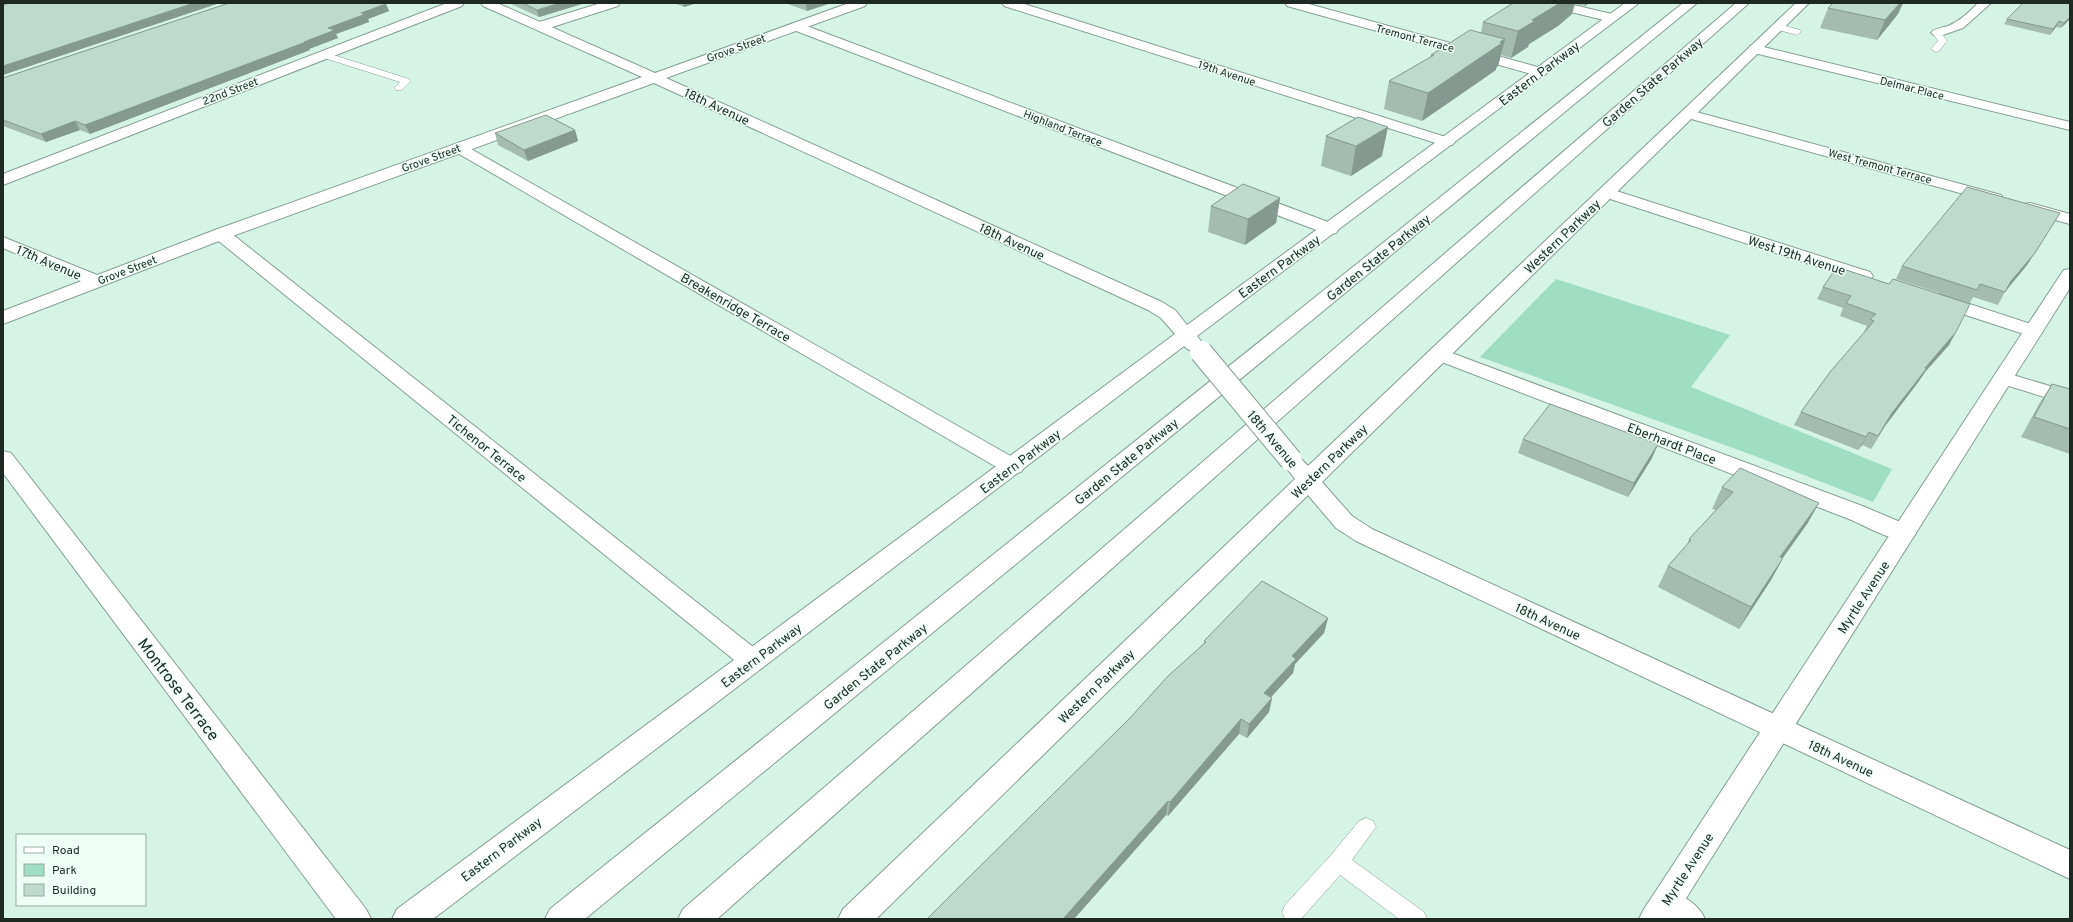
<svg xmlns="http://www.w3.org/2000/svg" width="2073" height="922" font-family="Overpass,sans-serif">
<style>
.green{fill:#a0dec3}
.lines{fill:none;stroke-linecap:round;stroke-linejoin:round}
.service-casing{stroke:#839f92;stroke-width:1}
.minor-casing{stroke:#839f92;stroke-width:2}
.tertiary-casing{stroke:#839f92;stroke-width:2}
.secondary-casing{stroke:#839f92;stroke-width:2}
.motorway-casing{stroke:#839f92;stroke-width:2}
.service{fill:#fff;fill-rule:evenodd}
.minor{fill:#fff;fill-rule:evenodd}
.tertiary{fill:#fff;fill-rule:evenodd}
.secondary{fill:#fff;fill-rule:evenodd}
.motorway{fill:#fff;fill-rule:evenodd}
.secondary-bridge-casing{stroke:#839f92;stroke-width:24;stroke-linecap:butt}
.secondary-bridge{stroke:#fff;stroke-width:22}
.wall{fill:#a3bbb0}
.shaded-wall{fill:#849990}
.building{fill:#bddacd;stroke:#849990}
.labels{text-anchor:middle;stroke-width:3;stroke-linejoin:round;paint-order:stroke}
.far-street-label{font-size:11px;fill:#1e2924;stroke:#ecfef6}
.street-label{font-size:13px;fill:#1e2924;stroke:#ecfef6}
.near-street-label{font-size:16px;fill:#1e2924;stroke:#ecfef6}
</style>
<rect width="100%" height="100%" fill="#d6f4e6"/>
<polygon class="green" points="1556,279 1730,335 1691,387 1892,469 1873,502 1755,456 1480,357"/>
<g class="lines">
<defs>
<g id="service">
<polygon points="1778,24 1800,30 1801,32 1797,35 1775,29 1774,27"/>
<polygon points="1937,30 1940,31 1947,41 1939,51 1936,52 1931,49 1938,41 1933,33"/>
<polygon points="324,52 409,79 411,81 402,90 396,90 394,88 400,82 321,57 319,55"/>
<polygon points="1366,818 1373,821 1376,827 1352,860 1424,912 1427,919 1399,919 1340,875 1301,919 1285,919 1282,912 1285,905 1331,855 1359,821"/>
</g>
<g id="minor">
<polygon points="447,3 464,3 462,6 3,185 3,174"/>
<polygon points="601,3 620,3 618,6 546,29 541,30 535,26 536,23"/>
<polygon points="1002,3 1021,3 1452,139 1455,142 1452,145 1442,145 1004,6"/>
<polygon points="1285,3 1305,3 1545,69 1547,72 1545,75 1535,75 1287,6"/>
<polygon points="1544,3 1565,3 1616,15 1618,18 1612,22 1546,6"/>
<path d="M1978 3H1991L1963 28 1937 37 1931 33C1934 28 1942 28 1948 26 1960 21 1969 12 1978 3Z"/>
<polygon points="796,22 1336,225 1339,229 1336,233 1330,234 1324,233 791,29 790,26"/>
<polygon points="1755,45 2070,122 2070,130 1750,52 1748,49 1750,46"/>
<polygon points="1689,110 2001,195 2003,198 2001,201 1989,201 1684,117 1682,114 1684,111"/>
<polygon points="459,143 464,145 1021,462 1024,467 1021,472 1013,474 1005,472 454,151 451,148 454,145"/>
<polygon points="1607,188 1870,272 1873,276 1870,280 1864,281 1858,280 1601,196 1599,193 1601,190"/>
<polygon points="2030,203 2070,214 2070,224 2024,212 2022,208 2024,204"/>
<polygon points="221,229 227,230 762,654 766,661 762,668 753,671 744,668 215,238 212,234 215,230"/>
<polygon points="3,237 102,277 105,281 102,285 96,286 90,285 3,248"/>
<polygon points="1939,294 2040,327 2043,331 2040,335 2033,337 1932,304 1930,300 1932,296"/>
<path d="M1441 349 1865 507 1912 527 1916 533 1912 539C1895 544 1866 526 1849 519L1434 359 1431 355 1434 351Z"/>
<polygon points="2003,372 2070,392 2070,405 1996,382 1993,378 1996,374"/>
<polygon points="3,451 11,453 366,909 371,919 336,919 3,473"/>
<path d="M1666 889C1682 895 1698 903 1705 919 1682 919 1661 922 1650 903L1655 893Z"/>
</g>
<polygon id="tertiary" points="2070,269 2070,288 1673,919 1639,919 1644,909 2061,274 2064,270"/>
<g id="secondary">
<path d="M481 3H497L655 73 849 3H867L865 6 666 78 1162 302 1175 310 1187 325 1625 3H1639L1197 336 1205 346 1202 350C1194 352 1190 352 1184 346L433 919H392L397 909 1175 334 1161 318 1148 310 654 83 227 238 3 324V311L215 230 642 77 483 6Z"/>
<path d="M1796 3H1809L1322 482 1352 516 1372 529 2070 850V879L1356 541 1336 528 1308 495 876 919H838L843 909 1295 479 1280 460 1283 455C1296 452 1300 457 1308 466Z"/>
</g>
<g id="motorway">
<polygon points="1683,3 1697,3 585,919 545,919 550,909"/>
<polygon points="1736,3 1749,3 717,919 678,919 683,909"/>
</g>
</defs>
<use href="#service" class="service-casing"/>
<use href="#minor" class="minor-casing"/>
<use href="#tertiary" class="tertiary-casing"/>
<use href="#secondary" class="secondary-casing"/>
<use href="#motorway" class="motorway-casing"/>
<use href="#service" class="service"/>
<use href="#minor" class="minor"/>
<use href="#tertiary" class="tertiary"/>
<use href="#secondary" class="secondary"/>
<use href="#motorway" class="motorway"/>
<defs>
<polyline id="secondary-bridge" points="1201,352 1291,460"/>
</defs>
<use href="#secondary-bridge" class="secondary-bridge-casing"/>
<use href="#secondary-bridge" class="secondary-bridge"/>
</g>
<g class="wall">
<polygon points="229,3 389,3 386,4 389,11 368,19 369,22 336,34 338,38 309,49 310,50 90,134 80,130 46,142 3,126 3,78"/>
<polygon points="509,3 585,3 539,17"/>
<polygon points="674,3 697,3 684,7"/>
<polygon points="785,3 831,3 807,11"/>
<polygon points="1513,3 1589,3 1585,6 1575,4 1572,14 1558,26 1529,44 1528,47 1511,58 1501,55 1498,66 1496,68 1496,70 1422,121 1384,109 1389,81 1431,57 1431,55 1481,33 1483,22"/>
<polygon points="1833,3 1903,3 1898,14 1877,40 1820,28 1828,8"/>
<polygon points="2070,3 2070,19 2061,28 2056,27 2050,35 2004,24 2007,19"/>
<polygon points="1358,117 1382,156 1351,176 1321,166 1326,136"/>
<polygon points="575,130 578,141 528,161 498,145 495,133"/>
<polygon points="1280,198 1276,223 1245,245 1208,232 1211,206"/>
<polygon points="2052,225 2027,265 2006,290 1998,305 1973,297 1970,303 1896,279 1902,266"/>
<polygon points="1823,287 1956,332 1949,345 1925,372 1919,381 1885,426 1871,449 1862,445 1858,450 1794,425 1801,412 1865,332 1864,332 1867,326 1840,316 1843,308 1817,299"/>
<polygon points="2052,384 2070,389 2070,454 2021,437 2039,404"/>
<polygon points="1523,439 1658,444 1652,458 1628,497 1518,453"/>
<polygon points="1722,487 1819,503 1807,524 1783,558 1771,580 1739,629 1658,587 1668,566 1687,545 1689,539 1716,510 1712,509"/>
<polygon points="1328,618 1324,633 1295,664 1293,673 1271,697 1272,698 1269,712 1247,738 1239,734 1168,816 1166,815 1074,919 927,919 1130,718 1204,643 1204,641"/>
</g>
<g class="shaded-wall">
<polygon points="194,3 220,3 3,75 3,66"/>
<polygon points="374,3 389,3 386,4 389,11 368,19 369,22 336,34 338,38 309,49 310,50 90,134 85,125 304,42 328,28 361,13"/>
<polygon points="560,3 585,3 539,17 537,10"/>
<polygon points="683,3 697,3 684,7"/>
<polygon points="809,3 831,3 807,11 806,4"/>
<polygon points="1560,3 1575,3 1572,14 1558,26 1529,44 1528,47 1511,58 1518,31 1532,20"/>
<polygon points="1585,3 1589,3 1585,6"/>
<polygon points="1900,3 1903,3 1898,14 1877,40 1885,20"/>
<polygon points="2070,17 2070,19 2061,28 2064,23"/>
<polygon points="2059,21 2056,27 2050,35 2053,29"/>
<polygon points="1505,39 1498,66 1496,68 1496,70 1422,121 1428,93"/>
<polygon points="75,121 80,130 46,142 41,134"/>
<polygon points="1388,127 1382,156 1351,176 1356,146"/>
<polygon points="575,130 578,141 528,161 524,150"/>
<polygon points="1280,198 1276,223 1245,245 1248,219"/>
<polygon points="2060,213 2027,265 2005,292 2011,281"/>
<polygon points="1956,332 1949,345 1925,372 1919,381 1885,426 1871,449 1892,413 1925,368"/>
<polygon points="1869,432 1862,445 1858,450 1866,437"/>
<polygon points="1658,444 1652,458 1628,497 1634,483"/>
<polygon points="1819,503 1807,524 1768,578 1780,557"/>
<polygon points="1783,558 1771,580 1739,629 1751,607"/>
<polygon points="1328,618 1324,633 1295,664 1293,673 1262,707 1264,693 1292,656"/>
<polygon points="1272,698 1269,712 1247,738 1249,724"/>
<polygon points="1241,719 1239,734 1168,816 1170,802"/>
<polygon points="1168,801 1166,815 1074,919 1063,919"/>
</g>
<g class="building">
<polygon points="9,3 194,3 3,66 3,5"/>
<polygon points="229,3 384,3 386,4 361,13 366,14 328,28 335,30 304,42 306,42 85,125 75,121 41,134 3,120 3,78"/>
<polygon points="523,3 560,3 537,10"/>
<polygon points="1513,3 1560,3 1532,20 1535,21 1518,31 1483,22"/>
<polygon points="1833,3 1900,3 1885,20 1828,8"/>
<polygon points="2023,3 2070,3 2070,17 2064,23 2059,21 2053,29 2007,19"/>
<polygon points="1470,30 1505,39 1500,42 1502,43 1428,93 1389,81 1434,55 1431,55"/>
<polygon points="546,115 575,130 524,150 495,133"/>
<polygon points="1358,117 1388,127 1356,146 1326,136"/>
<polygon points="1243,184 1280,198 1248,219 1211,206"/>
<polygon points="1967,187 2060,213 2035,253 2011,281 2005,292 1980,284 1977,290 1902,266"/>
<polygon points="1837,267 1889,284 1893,279 1970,304 1956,332 1925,368 1927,368 1892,413 1878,436 1869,432 1866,437 1801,412 1830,372 1874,321 1870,319 1876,314 1846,303 1851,296 1823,287"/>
<polygon points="2052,384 2070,389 2070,429 2034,417"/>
<polygon points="1550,404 1658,444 1634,483 1523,439"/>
<polygon points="1740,468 1819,503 1780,557 1783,558 1751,607 1668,566 1691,540 1689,539 1733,492 1722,487"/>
<polygon points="1262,581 1328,618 1292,656 1296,659 1264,693 1272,698 1249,724 1241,719 1170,802 1168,801 1063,919 927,919 952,894 1130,718 1168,676 1206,642 1204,641"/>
</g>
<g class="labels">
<g class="far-street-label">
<text transform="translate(1415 38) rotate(15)" y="4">Tremont Terrace</text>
<text transform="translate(736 48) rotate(-20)" y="4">Grove Street</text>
<text transform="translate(1227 73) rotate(18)" y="4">19th Avenue</text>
<text transform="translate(1912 88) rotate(14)" y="4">Delmar Place</text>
<text transform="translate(230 91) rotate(-21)" y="4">22nd Street</text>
<text transform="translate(1063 128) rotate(21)" y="4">Highland Terrace</text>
<text transform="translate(431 158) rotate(-20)" y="4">Grove Street</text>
<text transform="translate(1880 166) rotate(15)" y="4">West Tremont Terrace</text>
<text transform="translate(127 270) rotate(-21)" y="4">Grove Street</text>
</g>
<g class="street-label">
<text transform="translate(1539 73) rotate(-37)" y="5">Eastern Parkway</text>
<text transform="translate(1652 82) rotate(-41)" y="5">Garden State Parkway</text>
<text transform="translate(717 106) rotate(25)" y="5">18th Avenue</text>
<text transform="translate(1562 236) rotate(-44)" y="5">Western Parkway</text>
<text transform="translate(1012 241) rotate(25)" y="5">18th Avenue</text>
<text transform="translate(1797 255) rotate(18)" y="5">West 19th Avenue</text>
<text transform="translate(1378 257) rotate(-39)" y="5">Garden State Parkway</text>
<text transform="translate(49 262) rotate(23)" y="5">17th Avenue</text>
<text transform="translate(1279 266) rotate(-36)" y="5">Eastern Parkway</text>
<text transform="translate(736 307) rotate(30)" y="5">Breakenridge Terrace</text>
<text transform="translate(1273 439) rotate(50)" y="5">18th Avenue</text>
<text transform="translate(1672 443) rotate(21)" y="5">Eberhardt Place</text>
<text transform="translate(487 448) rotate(39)" y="5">Tichenor Terrace</text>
<text transform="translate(1020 461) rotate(-37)" y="5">Eastern Parkway</text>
<text transform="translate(1126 461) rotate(-39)" y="5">Garden State Parkway</text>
<text transform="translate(1329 461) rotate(-44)" y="5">Western Parkway</text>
<text transform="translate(1863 597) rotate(-57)" y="5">Myrtle Avenue</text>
<text transform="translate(1548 621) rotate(25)" y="5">18th Avenue</text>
<text transform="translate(761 655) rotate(-37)" y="5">Eastern Parkway</text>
<text transform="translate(875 666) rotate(-39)" y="5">Garden State Parkway</text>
<text transform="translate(1096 686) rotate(-44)" y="5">Western Parkway</text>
<text transform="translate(1841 758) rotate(25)" y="5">18th Avenue</text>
<text transform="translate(501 849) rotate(-37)" y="5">Eastern Parkway</text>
<text transform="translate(1687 869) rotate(-57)" y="5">Myrtle Avenue</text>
</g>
<g class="near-street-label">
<text transform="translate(179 689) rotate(53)" y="6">Montrose Terrace</text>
</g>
</g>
<rect width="2073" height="922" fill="none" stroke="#1e2924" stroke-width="8"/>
<rect x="16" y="834" width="130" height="72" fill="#ecfef6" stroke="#9aa9a2"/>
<rect x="24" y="847" width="20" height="6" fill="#ffffff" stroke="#9aa9a2"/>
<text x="52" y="854" font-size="12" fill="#1e2924">Road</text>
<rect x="24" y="864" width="20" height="12" fill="#a0dec3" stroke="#9aa9a2"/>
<text x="52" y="874" font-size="12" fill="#1e2924">Park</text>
<rect x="24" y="884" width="20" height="12" fill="#bddacd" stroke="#9aa9a2"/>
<text x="52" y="894" font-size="12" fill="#1e2924">Building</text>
</svg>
